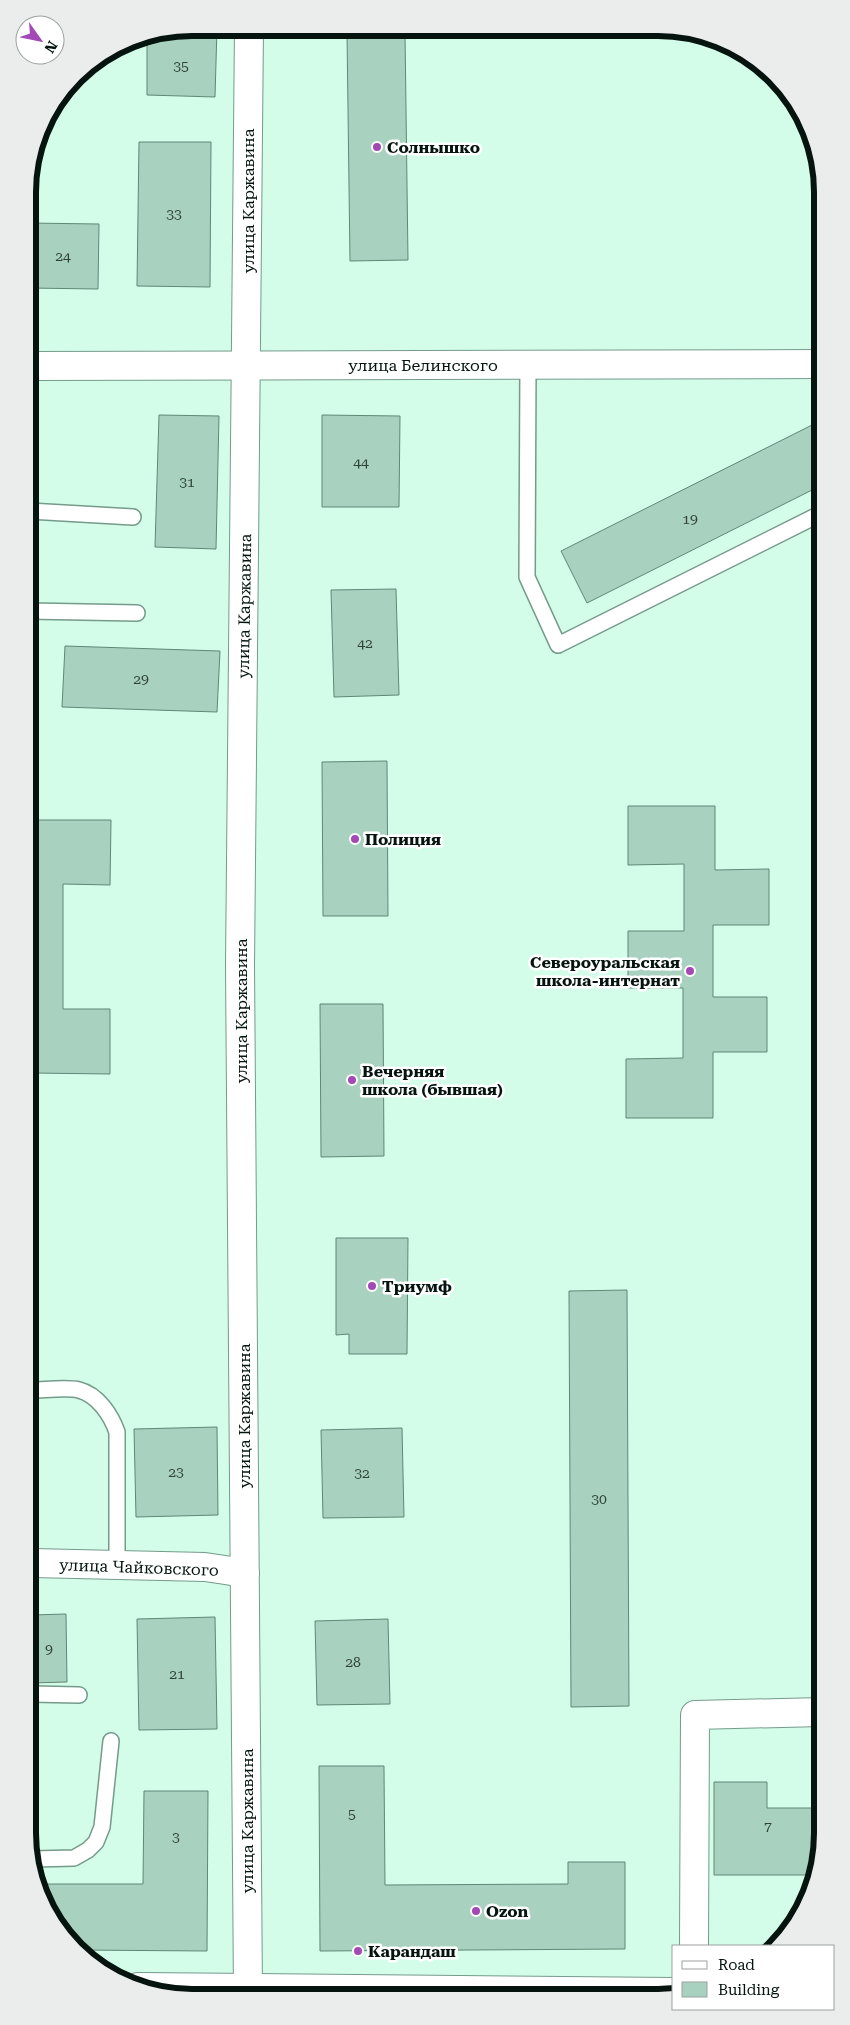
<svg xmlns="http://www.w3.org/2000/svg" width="850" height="2025" font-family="'Roboto Serif',serif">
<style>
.building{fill:#a9d1bf;stroke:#618777}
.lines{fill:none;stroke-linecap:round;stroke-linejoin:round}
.lane-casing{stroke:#759b8b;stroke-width:18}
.street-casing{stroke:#759b8b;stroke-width:30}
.secondary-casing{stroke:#759b8b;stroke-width:30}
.lane{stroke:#fff;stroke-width:15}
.street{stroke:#fff;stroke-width:28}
.secondary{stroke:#fff;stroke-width:28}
.poi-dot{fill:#a249b5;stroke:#fff;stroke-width:2}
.labels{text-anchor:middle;stroke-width:5;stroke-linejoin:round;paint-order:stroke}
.number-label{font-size:14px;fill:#2e433a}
.poi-label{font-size:16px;font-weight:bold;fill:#05140e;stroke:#fff;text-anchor:start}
.street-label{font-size:16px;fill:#05140e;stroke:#fff}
.rim{fill:none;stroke:#05140e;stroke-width:6}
</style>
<rect width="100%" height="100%" fill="#d3fce9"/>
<g class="building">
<polygon points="192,28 217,28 215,97 147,95 147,36"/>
<polygon points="347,33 405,33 408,260 350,261"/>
<polygon points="139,142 211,142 210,287 137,286"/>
<polygon points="28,223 99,224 98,289 28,288"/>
<polygon points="159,415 219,416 216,549 155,547"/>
<polygon points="322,415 400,416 399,507 322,507"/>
<polygon points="818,422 818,487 587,603 561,551"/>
<polygon points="396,589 399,695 334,697 331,590"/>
<polygon points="65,646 220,651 217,712 62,707"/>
<polygon points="387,761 388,916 323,916 322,762"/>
<polygon points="628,806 715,806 715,870 769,869 769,925 713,925 713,997 767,997 767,1052 713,1052 713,1118 626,1118 626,1059 683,1058 683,988 628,988 628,931 684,931 684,864 628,865"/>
<polygon points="30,820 111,820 110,885 63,884 63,1009 110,1009 110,1074 31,1073"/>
<polygon points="320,1004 383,1004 384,1156 321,1157"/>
<polygon points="336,1238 408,1238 407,1354 349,1354 349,1334 336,1335"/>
<polygon points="627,1290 629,1706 571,1707 569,1291"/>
<polygon points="217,1427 218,1515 136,1517 134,1429"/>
<polygon points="402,1428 404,1517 323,1518 321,1430"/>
<polygon points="66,1614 67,1682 32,1683 32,1615"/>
<polygon points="215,1617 217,1729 139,1730 137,1619"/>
<polygon points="388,1619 390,1704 317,1705 315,1621"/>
<polygon points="319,1766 384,1766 385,1885 568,1884 568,1862 625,1862 625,1949 320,1951"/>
<polygon points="714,1782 767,1782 767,1808 822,1808 822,1844 815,1875 714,1875"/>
<polygon points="144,1791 208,1791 207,1951 77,1950 38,1884 143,1884"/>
</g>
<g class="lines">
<defs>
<g id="lane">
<polyline points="528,365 527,577 558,645 818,515"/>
<polyline points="29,511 133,517"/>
<polyline points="29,611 137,613"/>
<path d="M32 1390C44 1390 68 1387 79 1390 98 1395 111 1415 117 1432V1565"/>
<polyline points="32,1694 79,1695"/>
<polyline points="33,1859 74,1858 88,1850 96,1842 102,1827 111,1741"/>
</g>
<g id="street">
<polyline points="32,1563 205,1567 245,1573"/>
<polyline points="694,1946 695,1715 822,1712"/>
<polyline points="138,1987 674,1992"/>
</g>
<g id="secondary">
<polyline points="28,366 818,364"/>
<polyline points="248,1994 240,966 249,28"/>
</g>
</defs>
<use href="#lane" class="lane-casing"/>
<use href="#street" class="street-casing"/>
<use href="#secondary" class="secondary-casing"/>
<use href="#lane" class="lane"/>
<use href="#street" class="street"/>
<use href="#secondary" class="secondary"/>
</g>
<g class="poi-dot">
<circle cx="377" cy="147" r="5"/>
<circle cx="355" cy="839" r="5"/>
<circle cx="690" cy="971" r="5"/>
<circle cx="352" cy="1080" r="5"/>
<circle cx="372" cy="1286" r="5"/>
<circle cx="476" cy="1911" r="5"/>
<circle cx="358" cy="1951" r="5"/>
</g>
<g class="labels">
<g class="number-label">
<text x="181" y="71">35</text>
<text x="174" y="219">33</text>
<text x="63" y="261">24</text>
<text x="361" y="467">44</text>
<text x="187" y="487">31</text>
<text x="690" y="524">19</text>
<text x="365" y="648">42</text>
<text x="141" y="684">29</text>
<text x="176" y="1477">23</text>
<text x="362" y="1478">32</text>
<text x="599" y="1504">30</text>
<text x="49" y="1654">9</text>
<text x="353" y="1667">28</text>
<text x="177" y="1679">21</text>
<text x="352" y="1819">5</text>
<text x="768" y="1831">7</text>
<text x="176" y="1842">3</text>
</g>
<g class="poi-label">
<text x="387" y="153">Солнышко</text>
<text x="365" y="845">Полиция</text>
<text x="680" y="968" text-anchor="end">Североуральская<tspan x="680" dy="18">школа-интернат</tspan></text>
<text x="362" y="1077">Вечерняя<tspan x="362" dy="18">школа (бывшая)</tspan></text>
<text x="382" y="1292">Триумф</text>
<text x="486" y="1917">Ozon</text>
<text x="368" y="1957">Карандаш</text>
</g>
<g class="street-label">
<text transform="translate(248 201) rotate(-90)" y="6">улица Каржавина</text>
<text x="423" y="371">улица Белинского</text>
<text transform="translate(244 606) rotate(-89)" y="6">улица Каржавина</text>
<text transform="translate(241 1011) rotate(-90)" y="6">улица Каржавина</text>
<text transform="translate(244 1416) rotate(-90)" y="6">улица Каржавина</text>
<text transform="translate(139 1567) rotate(2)" y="6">улица Чайковского</text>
<text transform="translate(247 1821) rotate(-90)" y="6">улица Каржавина</text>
</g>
</g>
<path d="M0 0H850V2025H0ZM192 36H658A156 156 0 0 1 814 192V1833A156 156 0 0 1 658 1989H192A156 156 0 0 1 36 1833V192A156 156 0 0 1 192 36Z" fill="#ebecec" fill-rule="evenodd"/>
<path class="rim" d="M192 36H658A156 156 0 0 1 814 192V1833A156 156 0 0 1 658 1989H192A156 156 0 0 1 36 1833V192A156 156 0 0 1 192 36Z"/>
<rect x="672" y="1945" width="162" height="65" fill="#ffffff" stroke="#9ba19f"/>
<rect x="682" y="1961" width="25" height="8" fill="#ffffff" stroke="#9ba19f"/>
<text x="718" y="1970" font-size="15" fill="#05140e">Road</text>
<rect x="682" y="1982" width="25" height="15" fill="#a9d1bf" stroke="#9ba19f"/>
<text x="718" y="1995" font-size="15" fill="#05140e">Building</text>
<g transform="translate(40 40) rotate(123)"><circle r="24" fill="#ffffff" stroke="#9ba19f"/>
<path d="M0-4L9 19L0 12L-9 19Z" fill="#a249b5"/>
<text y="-8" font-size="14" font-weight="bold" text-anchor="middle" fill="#05140e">N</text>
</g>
</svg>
